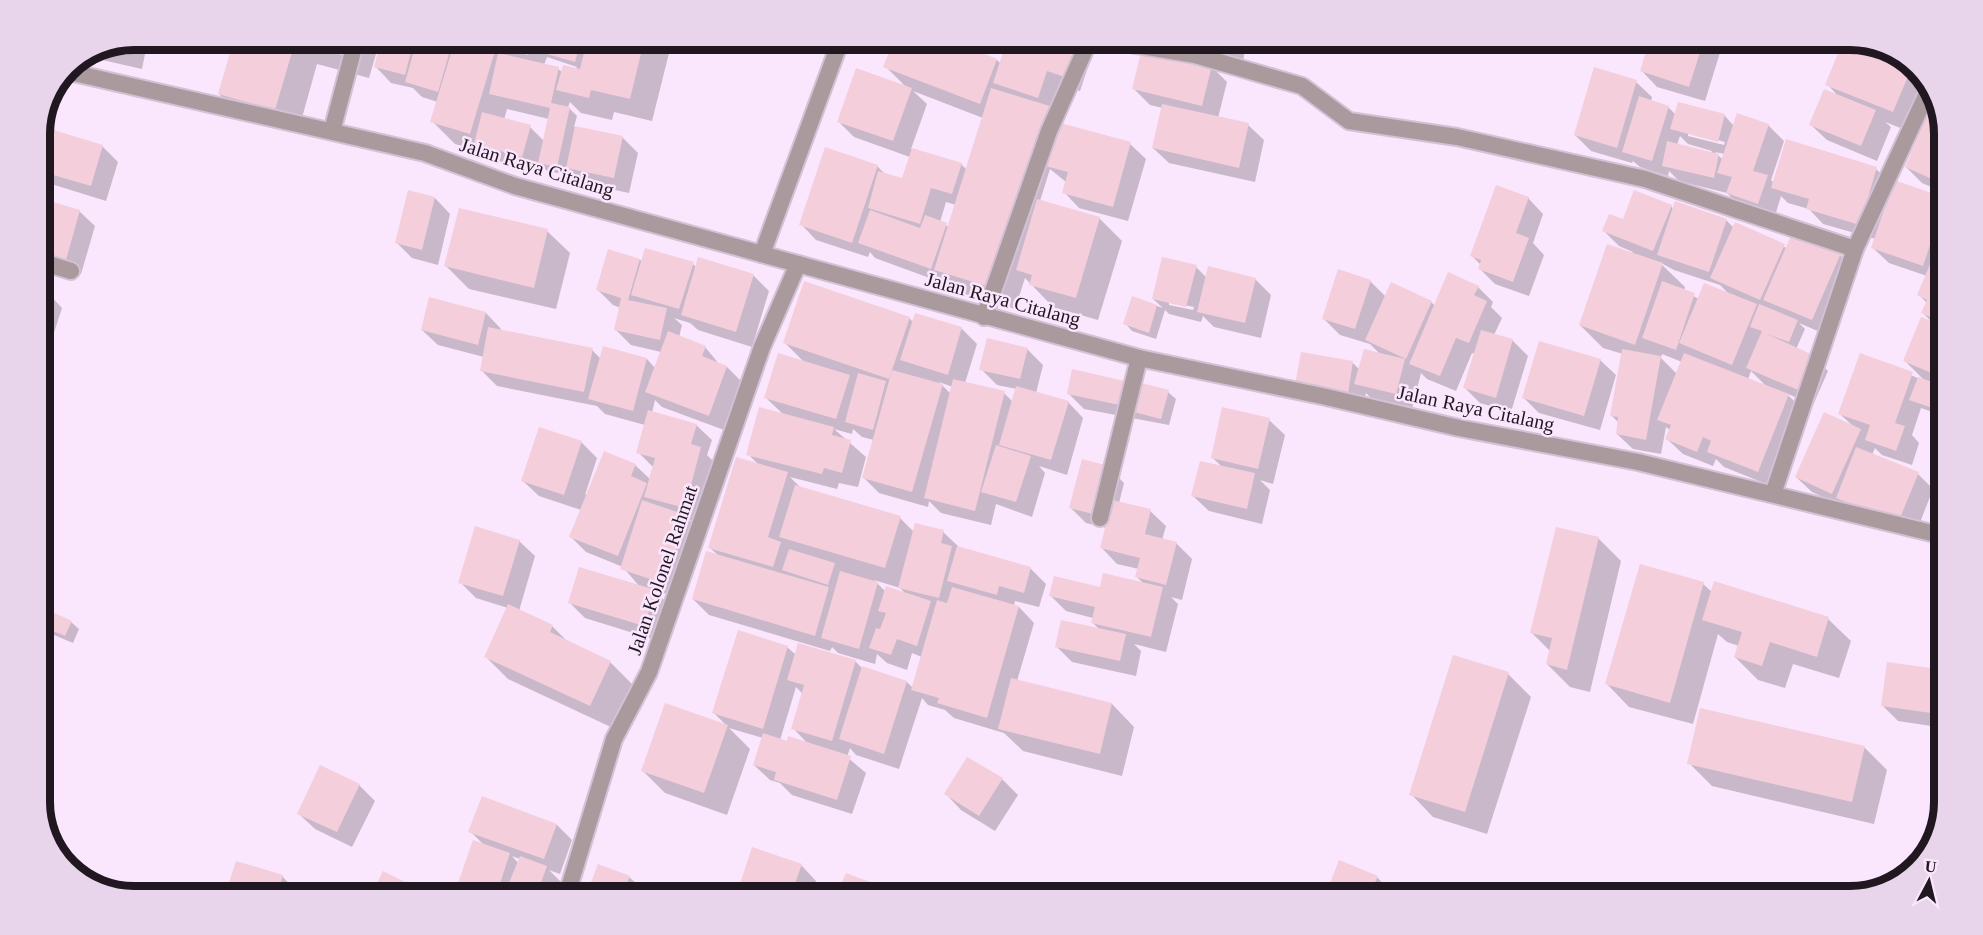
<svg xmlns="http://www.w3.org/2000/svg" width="1983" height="935" font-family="'Times New Roman',serif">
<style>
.shadow{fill:#0003;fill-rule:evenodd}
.building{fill:#f4cedb}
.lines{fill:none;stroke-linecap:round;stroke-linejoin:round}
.minor-casing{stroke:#d3c1d5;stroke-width:20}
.tertiary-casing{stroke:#d3c1d5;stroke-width:20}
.minor{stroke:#aa999d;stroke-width:16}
.tertiary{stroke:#aa999d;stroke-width:16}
.labels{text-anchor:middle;stroke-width:5;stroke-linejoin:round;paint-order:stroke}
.street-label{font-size:20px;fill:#201721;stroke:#fae6fd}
.rim{fill:none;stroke:#201721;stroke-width:8}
</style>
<rect width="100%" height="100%" fill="#fae6fd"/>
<g class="shadow">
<polygon points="133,39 148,39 142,69 89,57"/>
<path d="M235 39 672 41 652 121 614 112 612 120 581 113 570 102 568 107 577 116 574 127 622 137 638 153 629 193 583 183 566 166 564 174 547 171 540 163 538 172 491 159 485 153 455 144 432 121 438 102 422 97 413 88 391 83 376 67 382 41 380 40 369 78 317 64 298 132 242 116 219 94ZM547 57 577 67 576 69 562 72 558 69 544 65ZM507 109 549 119 544 141 530 127 504 120Z"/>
<path d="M1008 43H1092L1095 46 1080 91 1063 86 1054 112 1064 125 1130 144 1146 159 1128 221 1079 208 1064 192 1066 182 1050 169 1040 201 1099 218 1122 241 1098 320 1053 307 1025 278 1015 309 958 292 947 281 946 284 875 258 870 252 868 257 816 240 801 224 877 166 886 175 903 180 910 157 854 137 839 122 906 87 885 66 997 60 1001 64ZM913 91 983 118 967 170 961 164 911 149 927 104ZM946 202 956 205 949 227 940 222Z"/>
<polygon points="1129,43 1246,44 1241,73 1213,68 1227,82 1218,118 1248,125 1264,140 1255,182 1169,163 1153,148 1163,108 1150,105 1134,89 1143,53"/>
<polygon points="1650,45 1722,46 1705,101 1657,87 1642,71"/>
<polygon points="1886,46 1928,81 1916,134 1885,122 1891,127 1877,161 1827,140 1811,125 1839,97 1827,84"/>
<path d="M1636 82 1652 97 1651 102 1668 107 1676 115H1724L1734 126 1768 125 1784 141 1771 180 1774 183 1876 169 1894 186 1895 182 1943 198 1941 415 1921 408 1912 435 1919 443 1912 465 1882 455 1875 448 1872 455 1918 474 1933 489 1914 538 1853 513 1847 508 1812 492 1796 477 1853 426 1840 414 1861 355 1925 381 1905 361 1933 323 1923 313 1927 303 1919 295 1927 276 1889 263 1873 248 1876 239 1823 224 1809 209 1788 203 1781 196 1774 219 1743 209 1727 193 1679 181 1669 171 1668 176 1640 167 1633 161 1632 163 1591 151 1575 135ZM1688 132 1725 142 1724 145 1688 136ZM1680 136 1688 144 1712 151 1711 153 1677 145ZM1715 152 1725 154 1723 160Z"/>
<polygon points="1944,127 1943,192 1922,183 1906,167"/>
<polygon points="41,128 102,146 118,162 106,201 45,182 39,177"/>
<polygon points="39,197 40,199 79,211 95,226 81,274 39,263"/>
<polygon points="435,198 450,214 438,265 412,258 396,242"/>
<polygon points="1528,198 1543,214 1533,243 1544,255 1529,296 1495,284 1480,269 1481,265 1472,256"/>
<path d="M1671 206 1674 210 1726 220 1734 228 1787 248 1840 255 1855 270 1827 335 1799 323 1805 329 1796 349 1813 356 1828 371 1813 405 1786 393 1804 411 1774 487 1724 467 1716 459 1713 466 1683 454 1667 439 1670 430 1666 427 1661 454 1633 449 1617 434 1619 423 1611 415 1623 354 1603 348 1580 325 1633 252 1619 246 1604 231 1624 221ZM1659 262 1674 270 1720 285 1729 294 1699 299 1684 291 1685 287ZM1662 354 1682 362 1677 374 1661 358ZM1751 371 1767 387 1748 379Z"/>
<polygon points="547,231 570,253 556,309 469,289 446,266"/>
<polygon points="609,251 643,261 693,264 696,267 699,259 754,276 769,291 752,347 698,330 690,323 674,318 682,325 679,337 705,347 720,365 727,367 742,382 724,430 662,407 655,400 652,413 696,425 712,440 707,455 716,464 701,523 689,520 701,531 680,598 654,590 670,606 659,641 585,618 569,602 639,586 623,567 586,552 570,536 581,510 539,496 523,481 581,442 597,458 585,495 635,465 651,480 654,468 638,452 645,425 605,414 597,406 497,386 481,370 484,357 438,345 422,330 486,313 501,329 500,331 592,350 601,359 647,359 655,368 661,352 631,345 616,330 621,308 613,305 598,290"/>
<path d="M1196 267 1206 277 1209 268 1256 280 1271 295 1261 338 1214 327 1203 316 1201 322 1169 314 1165 310 1156 339 1132 331 1125 323 1133 298 1163 308 1153 299ZM1169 302 1194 307 1193 310 1169 305Z"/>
<polygon points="1370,281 1386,297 1431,302 1435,306 1478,287 1493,302 1491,307 1502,318 1494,335 1512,340 1528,356 1511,412 1480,403 1465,388 1475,354 1472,353 1456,391 1427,379 1421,373 1412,409 1372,399 1366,393 1363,409 1312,401 1353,363 1360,370 1381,355 1370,344 1340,335 1324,319"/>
<polygon points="39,290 47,292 62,308 46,357 39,355"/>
<path d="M909 318 913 322 961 328 977 344 965 383 1004 393 1013 402 1017 389 997 385 981 369 1027 349 1043 365 1036 393 1068 402 1083 418 1067 475 1039 466 1045 473 1032 517 996 504 991 525 941 513 929 501 928 507 879 493 863 477 874 440 862 437 853 429 852 434 834 429 866 457 858 487 839 483 837 489 790 477 802 489 900 518 914 532H943L959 547 1030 568 1046 584 1039 607 1015 601 1014 606 1019 607 1034 623 1017 681 1112 704 1134 727 1122 776 1023 751 1004 733 954 718 945 710 928 705 922 698 899 769 856 755 850 748 847 757 866 773 852 814 792 795 780 783 770 780 754 765 763 738 729 728 750 749 727 815 665 793 643 771 727 726 714 713 787 647 796 655 855 661 862 668 907 682 913 688 922 657 912 653 907 670 887 663 877 654 875 664 838 653 832 647 830 651 709 615 693 599 719 556 710 548 760 466 748 454 784 415 766 398 805 363 784 342ZM939 382 953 387 951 394ZM874 580 900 588 907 595 886 592ZM796 687 803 694 793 728 809 745 780 740Z"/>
<polygon points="1600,360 1616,375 1600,430 1539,413 1524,398"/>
<polygon points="1168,392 1176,399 1169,425 1084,409 1068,393"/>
<polygon points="1269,420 1285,435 1273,484 1260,480 1270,490 1262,524 1209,511 1193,496 1223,468 1212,457"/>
<polygon points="1108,467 1124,483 1119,503 1150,511 1166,526 1162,540 1176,543 1192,559 1182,600 1171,597 1178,604 1166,652 1134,644 1141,651 1136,676 1072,662 1056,646 1100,630 1092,622 1093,618 1066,611 1051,596 1144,584 1137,577 1139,569 1117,564 1102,548 1107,528 1086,523 1071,508"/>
<polygon points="1598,538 1621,561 1590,692 1570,687 1547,664 1550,651 1532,633"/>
<polygon points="519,541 535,556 519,611 552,626 569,643 610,662 633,685 613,728 508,679 486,657 508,608 476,598 460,582"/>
<polygon points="1703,584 1712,592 1828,619 1851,641 1839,678 1793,664 1785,688 1758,680 1735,657 1739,646 1727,642 1718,634 1693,724 1629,707 1607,684"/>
<polygon points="39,608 71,622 79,629 73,643 54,635 46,653 39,650"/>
<polygon points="1888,664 1938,671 1938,727 1898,721 1883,706"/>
<polygon points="1508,674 1531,697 1487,834 1433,817 1411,794"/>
<polygon points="1864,747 1887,770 1874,824 1712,786 1689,763"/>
<polygon points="968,759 1002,779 1018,795 995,831 961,810 946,794"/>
<polygon points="359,785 375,801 352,847 315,829 299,814"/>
<path d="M557 825 572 840 560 874 549 870 562 883 559 891 458 889 485 846 470 831ZM512 856 520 859 518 863Z"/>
<polygon points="237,862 282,876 295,890 229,889"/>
<polygon points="801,865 816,881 813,892 749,891 741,884"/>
<polygon points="629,877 637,884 636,891 598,891 592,885"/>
<polygon points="1377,877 1392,894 1327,894"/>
<polygon points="877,886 883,892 840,892"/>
</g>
<g class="building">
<polygon points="234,39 351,40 346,56 295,42 275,110 218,94"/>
<polygon points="130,40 127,55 106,50"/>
<polygon points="381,40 414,40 405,75 374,67"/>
<polygon points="417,40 453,40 438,92 405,82"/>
<polygon points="455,40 498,41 470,134 430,122"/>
<polygon points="503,41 532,41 528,55 501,47"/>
<polygon points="543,41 581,41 575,62 540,52"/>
<polygon points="587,41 644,41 630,99 591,90 589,98 556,90 563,65 580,69"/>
<polygon points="893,42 955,42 997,59 980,104 883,67"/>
<polygon points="1006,43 1076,43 1065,77 1047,71 1038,98 993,83"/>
<polygon points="1185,43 1228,44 1226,58 1184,51"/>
<polygon points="1648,45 1702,46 1689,87 1640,71"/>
<polygon points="1841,46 1886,46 1912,67 1893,112 1825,85"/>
<polygon points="1142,48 1212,65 1202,106 1132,89"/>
<polygon points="498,53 559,67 551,103 570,107 557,167 538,163 550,108 489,94"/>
<polygon points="1594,67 1637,80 1617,148 1574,135"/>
<polygon points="856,68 912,88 893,141 837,122"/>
<polygon points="991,88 1050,106 993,288 934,270"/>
<polygon points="1824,89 1876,110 1861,146 1809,125"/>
<polygon points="1639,96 1669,106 1652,161 1622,152"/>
<polygon points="1678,102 1725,114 1718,142 1670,129"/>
<polygon points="1162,104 1249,123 1239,168 1152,148"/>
<polygon points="1932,105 1937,106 1944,127 1943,184 1905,167"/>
<polygon points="482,112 531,125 522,157 474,144"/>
<polygon points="1737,113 1769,124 1753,171 1768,175 1758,204 1726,193 1732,177 1717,173"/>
<polygon points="1057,122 1131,142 1113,207 1062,193 1068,172 1045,166"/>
<polygon points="40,126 103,145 91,186 39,171"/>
<polygon points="575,126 623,136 614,178 566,168"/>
<polygon points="1786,139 1877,167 1860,225 1806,209 1809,199 1771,188"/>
<polygon points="1667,141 1719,154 1714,178 1662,166"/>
<polygon points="825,147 878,165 852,243 799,225"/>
<polygon points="912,148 962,163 952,194 931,188 920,224 868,208 878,171 902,178"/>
<polygon points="1894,180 1943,197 1943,206 1923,266 1871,248"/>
<polygon points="1496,185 1529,197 1516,233 1529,238 1513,282 1478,269 1481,260 1470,256"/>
<polygon points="408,190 435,197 422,250 395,243"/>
<polygon points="1634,190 1672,205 1653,251 1602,231 1609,214 1623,219"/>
<polygon points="39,198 80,210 66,260 39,252"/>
<polygon points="1037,199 1100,217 1076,298 1029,285 1032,275 1016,270"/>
<polygon points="1675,201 1727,219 1709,272 1657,255"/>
<polygon points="459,208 548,229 534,288 444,266"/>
<polygon points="870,210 920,228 925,215 947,223 931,269 858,243"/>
<polygon points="1735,222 1785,244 1760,300 1710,278"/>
<polygon points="1792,233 1841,253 1812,320 1763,300"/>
<polygon points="1607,244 1663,263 1635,345 1579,325"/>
<polygon points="645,248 694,262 679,309 631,295"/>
<polygon points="1937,248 1943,251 1942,322 1921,313 1927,300 1917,295"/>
<polygon points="608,249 640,259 628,300 667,308 660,340 614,330 621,298 596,290"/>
<polygon points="698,257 754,274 736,332 681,315"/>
<polygon points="1162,257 1197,265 1186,307 1152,299"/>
<polygon points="1208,266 1256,278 1245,323 1197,312"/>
<polygon points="1338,269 1371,280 1355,329 1322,319"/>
<polygon points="1448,272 1479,286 1474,295 1487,301 1469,343 1456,338 1440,376 1409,364"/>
<polygon points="804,281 910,317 889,379 783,343"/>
<polygon points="1662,281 1695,293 1676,350 1642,338"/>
<polygon points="1391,282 1432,301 1406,359 1365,340"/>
<polygon points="1704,283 1757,304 1732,365 1679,343"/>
<polygon points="39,288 48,291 40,316 39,315"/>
<polygon points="1132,296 1157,305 1149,333 1123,324"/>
<polygon points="429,297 486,312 478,345 421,330"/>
<polygon points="1759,304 1798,320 1789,342 1767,334 1813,355 1798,390 1746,368 1762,331 1750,327"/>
<polygon points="915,313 962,327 948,375 900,360"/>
<polygon points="1921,317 1942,325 1941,377 1903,361"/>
<polygon points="488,327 593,348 584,392 480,371"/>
<polygon points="1481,330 1513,339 1496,398 1463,388"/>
<polygon points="668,331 706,346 702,356 727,366 709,416 645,392"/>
<polygon points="987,338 1028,348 1020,379 979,370"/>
<polygon points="1539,341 1601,359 1584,416 1522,398"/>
<polygon points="603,346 647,358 633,411 588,399"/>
<polygon points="1364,349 1405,359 1396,394 1354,384"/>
<polygon points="1622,349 1661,356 1646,440 1616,434 1618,417 1610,416"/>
<polygon points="1301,352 1353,361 1348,394 1295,385"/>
<polygon points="778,353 850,375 836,419 764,398"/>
<polygon points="1684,353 1789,394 1758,472 1707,452 1711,441 1703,437 1697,452 1665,439 1671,425 1657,420"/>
<polygon points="1860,353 1913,372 1895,423 1905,426 1896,451 1865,440 1870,425 1838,414"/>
<polygon points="1072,369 1129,382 1124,406 1067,394"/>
<polygon points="892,370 943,384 912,492 862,478"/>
<polygon points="858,373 886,381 873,430 845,422"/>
<polygon points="1918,377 1941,385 1941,411 1909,400"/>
<polygon points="953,379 1005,391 975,511 924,498"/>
<polygon points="1137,382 1169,390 1161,419 1130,411"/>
<polygon points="1016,386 1069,401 1051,460 999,445"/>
<polygon points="759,407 834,427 832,435 851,440 842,473 824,468 822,474 746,455"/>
<polygon points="1222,407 1270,418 1258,469 1211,458"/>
<polygon points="648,410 697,424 691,444 701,447 685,508 644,497 655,458 636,453"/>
<polygon points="1824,412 1861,429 1832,494 1795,477"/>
<polygon points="539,427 582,441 564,495 521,481"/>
<polygon points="996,445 1031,456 1016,502 981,492"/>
<polygon points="1856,447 1919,472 1898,523 1836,498"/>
<polygon points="604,451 636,464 631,476 647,483 618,556 569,537"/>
<polygon points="736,457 788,472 768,537 781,542 773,567 708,548"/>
<polygon points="1082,459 1109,466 1097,515 1069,508"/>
<polygon points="1200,461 1255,473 1247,509 1191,496"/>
<polygon points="795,485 901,516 885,568 779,537"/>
<polygon points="642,500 686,515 665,584 620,569"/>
<polygon points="1112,500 1151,509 1145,534 1177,542 1166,585 1135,577 1140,558 1100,548"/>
<polygon points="915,523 944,530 941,543 952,546 939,598 898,588"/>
<polygon points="475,526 520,540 503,596 458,583"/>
<polygon points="1556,527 1599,537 1567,670 1546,664 1552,638 1530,633"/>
<polygon points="957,546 1031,567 1024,593 999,586 997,595 947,581"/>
<polygon points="789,549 835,563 828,585 782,570"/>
<polygon points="706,551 829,587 815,636 692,599"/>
<polygon points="1640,564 1704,582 1670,703 1605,684"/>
<polygon points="579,567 656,590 644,626 568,603"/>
<polygon points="840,571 878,582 859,649 821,638"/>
<polygon points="1103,573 1163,587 1151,637 1091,623 1095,607 1049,596 1054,576 1100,587"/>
<polygon points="1714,581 1829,617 1817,657 1770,642 1762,666 1734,657 1742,632 1702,620"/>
<polygon points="886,586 931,601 917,646 897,639 891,655 869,648 876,628 880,629 886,613 878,611"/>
<polygon points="952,587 1019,606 987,718 937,703 939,698 911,690 937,600 947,603"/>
<polygon points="508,604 553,625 550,632 611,661 590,706 484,657"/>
<polygon points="39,606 72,621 65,636 46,628 39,645"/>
<polygon points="1061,620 1126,634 1120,661 1055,647"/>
<polygon points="738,630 788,646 763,729 712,713"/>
<polygon points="798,643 856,660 832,741 791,729 804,685 787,680"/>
<polygon points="1453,655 1509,672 1465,812 1409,795"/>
<polygon points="1887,662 1938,669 1938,714 1881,706"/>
<polygon points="862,666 907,681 884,754 839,739"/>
<polygon points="1011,678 1112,703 1100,754 998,729"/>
<polygon points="665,703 728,725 704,793 641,771"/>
<polygon points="1700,708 1865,746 1852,802 1687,764"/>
<polygon points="763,733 787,741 788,736 851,756 837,800 774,780 776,772 753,765"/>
<polygon points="967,757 1003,778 979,816 944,794"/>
<polygon points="320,765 360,784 337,832 297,814"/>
<polygon points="482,796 557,824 544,859 468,832"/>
<polygon points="473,840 510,853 498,890 456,889"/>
<polygon points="752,847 802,864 792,892 762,891 740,884"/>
<polygon points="520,856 547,866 538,891 506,890"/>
<polygon points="1339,860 1378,876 1370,894 1326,894"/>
<polygon points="236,861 283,875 279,889 227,889"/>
<polygon points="598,864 630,876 624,891 605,891 590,885"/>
<polygon points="383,871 407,883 403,890 374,890"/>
<polygon points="846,873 878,885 875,892 838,892"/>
<polygon points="410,883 425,890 407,890"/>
</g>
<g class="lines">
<defs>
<g id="minor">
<polyline points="1124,43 1195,55 1302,86 1349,121 1457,137 1645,179 1855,249"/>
<polyline points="332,131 356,40"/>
<polyline points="762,254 840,42"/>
<polyline points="39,261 71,271"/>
<polyline points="984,317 1049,131 1088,43"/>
<polyline points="1773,494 1855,249 1930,87"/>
<polyline points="1100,518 1139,358"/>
<polyline points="568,891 614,739 649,672 762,347 798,264"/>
</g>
<polyline id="tertiary" points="65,71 425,153 515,186 1139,358 1322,396 1459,428 1638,462 1940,535"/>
</defs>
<use href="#minor" class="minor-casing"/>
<use href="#tertiary" class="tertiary-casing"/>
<use href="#minor" class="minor"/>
<use href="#tertiary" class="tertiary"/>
</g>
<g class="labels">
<g class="street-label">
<text transform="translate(537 167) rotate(17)" y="7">Jalan Raya Citalang</text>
<text transform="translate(1003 299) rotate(15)" y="7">Jalan Raya Citalang</text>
<text transform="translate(1476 408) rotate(12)" y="7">Jalan Raya Citalang</text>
<text transform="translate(662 570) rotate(-71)" y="7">Jalan Kolonel Rahmat</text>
</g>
</g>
<path d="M0 0H1983V935H0ZM134 50H1850A84 84 0 0 1 1934 134V802A84 84 0 0 1 1850 886H134A84 84 0 0 1 50 802V134A84 84 0 0 1 134 50Z" fill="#e9d5eb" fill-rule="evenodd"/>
<path class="rim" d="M134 50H1850A84 84 0 0 1 1934 134V802A84 84 0 0 1 1850 886H134A84 84 0 0 1 50 802V134A84 84 0 0 1 134 50Z"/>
<g transform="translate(1929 881) rotate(7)" stroke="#fae6fd" stroke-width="4.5" paint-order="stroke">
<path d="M0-4.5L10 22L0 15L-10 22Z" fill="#201721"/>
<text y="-9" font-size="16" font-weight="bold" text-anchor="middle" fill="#201721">U</text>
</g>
</svg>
